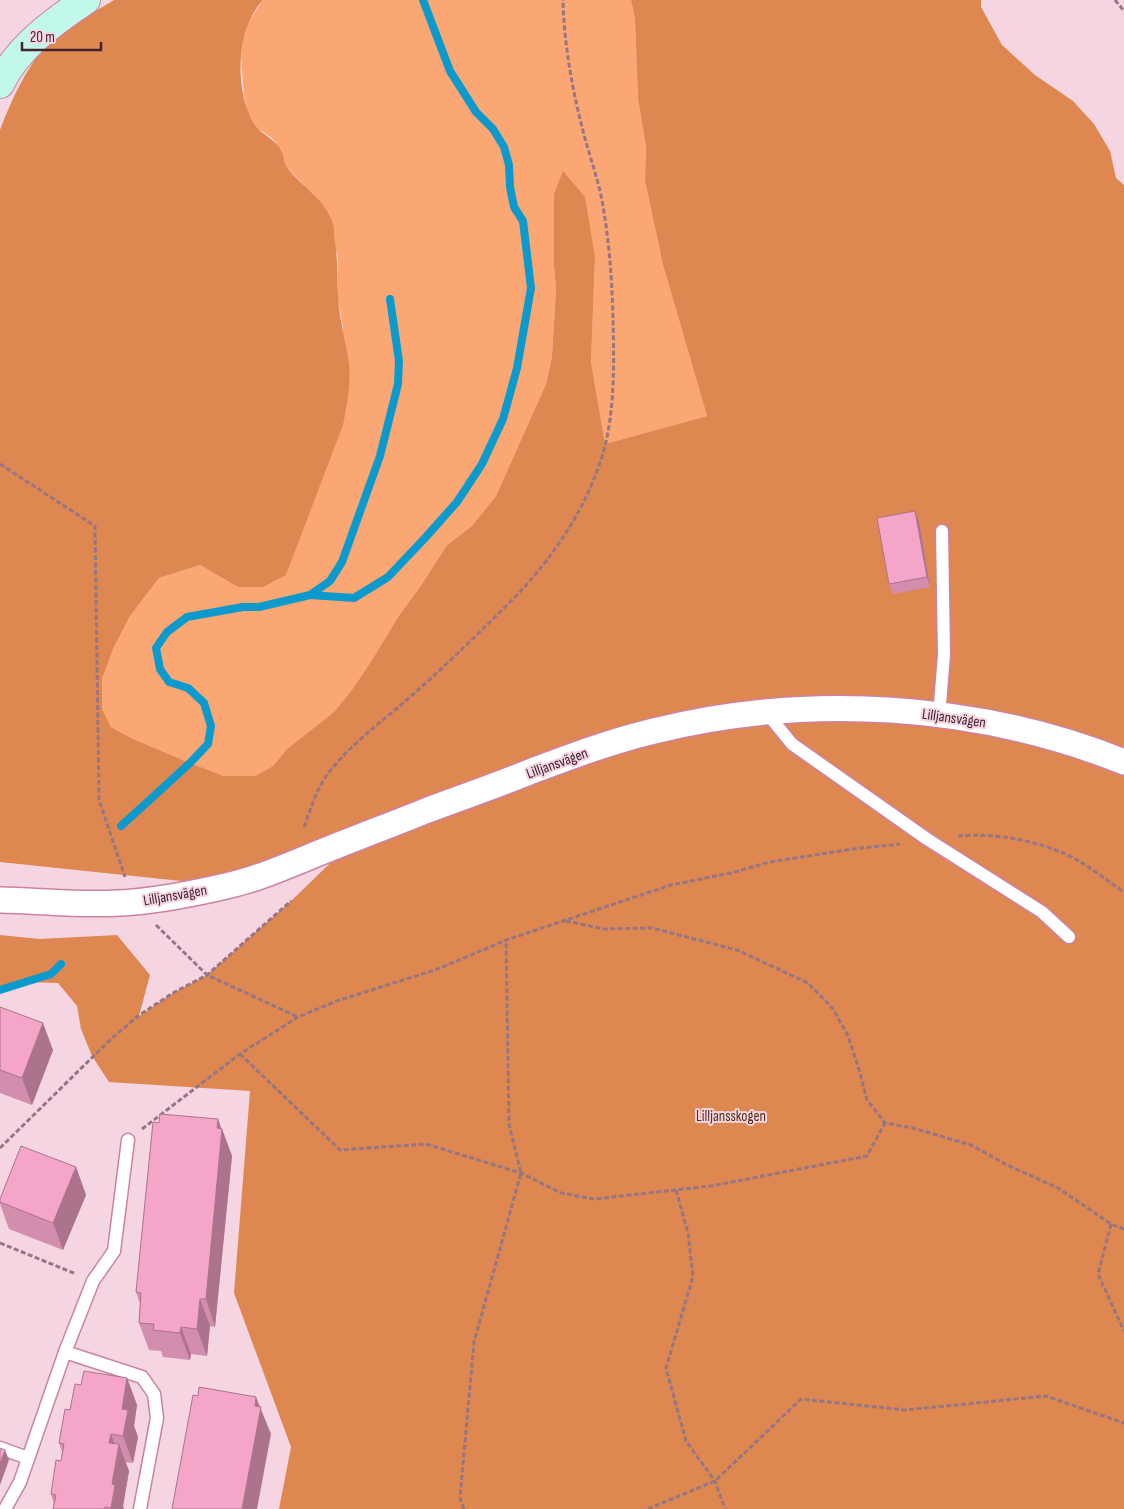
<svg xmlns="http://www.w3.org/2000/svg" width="1124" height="1509" font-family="'Sofia Sans Condensed',sans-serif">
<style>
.green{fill:#fba773}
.forest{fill:#df8750}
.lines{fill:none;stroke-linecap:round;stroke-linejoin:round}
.stream{stroke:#0c9acd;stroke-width:8}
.lane-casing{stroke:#cd82a4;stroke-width:15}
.street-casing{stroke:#cd82a4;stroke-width:28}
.secondary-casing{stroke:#cd82a4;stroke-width:30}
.path{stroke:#957684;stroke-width:3;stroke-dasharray:5 2.5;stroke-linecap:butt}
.lane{stroke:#fff;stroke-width:12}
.street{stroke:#fff;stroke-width:25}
.secondary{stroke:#c2f8ea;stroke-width:28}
.wall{fill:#d28eac}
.shaded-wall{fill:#ab748c}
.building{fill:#f4a5c8;stroke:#ab748c}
.labels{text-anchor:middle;stroke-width:4;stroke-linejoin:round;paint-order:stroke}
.street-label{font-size:15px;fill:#412331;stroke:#f5d5e2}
.park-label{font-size:15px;fill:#522e17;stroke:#f5d5e2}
</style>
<rect width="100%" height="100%" fill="#f5d5e2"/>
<polygon class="green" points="263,0 631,0 635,19 638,99 646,147 645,181 663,265 707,416 605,444 591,362 595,257 554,194 554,266 556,288 552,355 546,384 496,496 472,526 447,545 420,587 398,617 372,660 354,687 334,712 287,749 273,766 255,776 224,776 190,763 131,738 111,727 102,709 102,679 114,647 130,616 159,578 200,565 238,587 326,467 343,424 343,327 338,299 338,256 317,198 286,167 282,150 272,138 257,128 247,111 244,95 241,57 243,40 249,21"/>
<path class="forest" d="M114 0H263C235 29 234 93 255 125 261 134 274 139 280 148 285 154 283 163 288 169 302 186 324 199 332 221 334 225 334 231 334 236 338 256 337 276 338 296 339 319 346 342 349 364 351 384 347 405 343 425L286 575 263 587H238L200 565 159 578 130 616 114 647 102 679V709L111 727 131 738 190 763 224 776H255L273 766 287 749 334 712 354 687 372 660 398 617 420 587 447 545 472 526 496 496 546 384 552 356 556 289 554 266V194L563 171 585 197 595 257 591 362 605 444 707 416 663 265 645 181 646 147 638 99 635 19 631 0H981V7L1002 45 1035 75 1073 101 1094 124 1110 151 1116 178 1124 185V1509H279L291 1447 234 1293 250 1091 109 1082 92 1056 81 1029 77 1006 58 983 26 982 0 990V935L40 939 117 935 150 975 139 1016 173 993 207 975 291 901 354 840 229 886 0 862V130C12 99 31 55 58 35 75 22 96 11 114 0Z"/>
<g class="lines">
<g class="stream">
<polyline points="310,595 354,598 388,577 425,538 457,502 482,464 503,419 517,368 531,288 523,221 514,207 510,187 509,165 504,147 493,129 476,112 450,71 423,0"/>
<polyline points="121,826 190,763 208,744 211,726 204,703 188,688 169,682 160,669 156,648 167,632 187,617 243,607 259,607 310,595 330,581 342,562 380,456 398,384 399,361 390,299"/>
<polyline points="0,990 51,974 61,964"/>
</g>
<defs>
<g id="lane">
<polyline points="766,712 792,744 927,839 1042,912 1069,937"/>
<polyline points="939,716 944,655 942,531"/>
<polyline points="65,1352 142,1377 154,1394 157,1418 140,1509"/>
<polyline points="0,1448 28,1458"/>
<polyline points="5,1509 20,1482 65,1352 93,1281 114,1251 128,1140"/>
</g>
<path id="street" d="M0 900C44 901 90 906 134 902 165 899 196 893 226 886 254 880 282 868 309 857 348 841 388 826 428 810 463 797 498 785 532 771 572 756 612 741 654 731 807 693 977 703 1124 762"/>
<path id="secondary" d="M0 84C17 48 54 21 86 0"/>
</defs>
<use href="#lane" class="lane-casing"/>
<use href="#street" class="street-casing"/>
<use href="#secondary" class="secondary-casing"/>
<g class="path">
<polyline points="1115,0 1124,11"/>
<polyline points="0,464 95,526 99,800 125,877"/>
<path d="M304 827C311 808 317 787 330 771 352 743 383 721 410 697 442 669 473 639 503 609 549 565 589 507 605 446 615 405 614 360 613 318 612 278 609 239 602 200 597 176 589 154 583 131 572 88 564 44 563 0"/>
<path d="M958 836C996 832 1046 842 1079 861 1094 870 1109 882 1124 892"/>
<polyline points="566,921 604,929 652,928 737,950 808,983 833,1009 848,1036 858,1066 867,1100 885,1123 913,1128 971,1145 1007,1165 1058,1188 1111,1224 1124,1229"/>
<polyline points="156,925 207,975 298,1017"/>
<polyline points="240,1054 340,1150 426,1144 521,1173 561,1193 594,1199 711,1186 867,1156 885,1123"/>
<polyline points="142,1129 240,1054 298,1017 337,1001 438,969 506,940 671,885 731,873 770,862 853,849 900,844"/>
<polyline points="0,1148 111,1039 138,1016 173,993 207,975 291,901"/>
<polyline points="676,1190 688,1233 693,1277 666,1368 686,1441 715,1481 725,1509"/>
<polyline points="1111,1224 1098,1274 1124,1331"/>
<polyline points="0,1243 76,1274"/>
<polyline points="464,1509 460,1498 474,1342 521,1173 509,1124 506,940"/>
<polyline points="648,1509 715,1481 801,1399 905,1410 1046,1396 1124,1423"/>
</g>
<use href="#lane" class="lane"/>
<use href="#street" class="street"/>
<use href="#secondary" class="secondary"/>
</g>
<g class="wall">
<polygon points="919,521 930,587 893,594 889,584"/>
<polygon points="0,1007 53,1050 32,1105 0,1093"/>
<polygon points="218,1119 221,1128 222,1129 232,1156 215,1327 210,1326 207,1356 191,1354 190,1360 163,1357 161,1351 149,1350 139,1323 140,1304 136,1292 159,1123"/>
<polygon points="76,1167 86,1195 63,1250 9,1229 0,1204 0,1199"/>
<polygon points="127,1378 137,1405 134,1426 138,1437 133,1463 125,1462 129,1471 123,1506 124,1509 53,1509 54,1504 51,1494 61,1461 62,1451 59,1443 70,1410 81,1385"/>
</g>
<g class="shaded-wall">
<polygon points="915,511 919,521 930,587 927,577"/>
<polygon points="43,1023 53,1050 32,1105 22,1078"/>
<polygon points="218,1119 222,1131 222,1129 232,1156 215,1327 206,1299"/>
<polygon points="76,1167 86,1195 63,1250 53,1223"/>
<polygon points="200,1299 210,1326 207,1356 197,1329"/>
<polygon points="181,1327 191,1354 190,1360 180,1333"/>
<polygon points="127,1378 137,1405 134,1426 138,1437 133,1463 123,1436 122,1409"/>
<polygon points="256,1397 271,1434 257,1509 242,1509"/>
<polygon points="111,1434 117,1452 119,1444 129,1471 123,1506 124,1509 111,1509 111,1508 112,1484 109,1443"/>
<polygon points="5,1450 9,1460 0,1485 0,1464"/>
</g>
<g class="building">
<polygon points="915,511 927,577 889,584 877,518"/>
<polygon points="0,1007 43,1023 22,1078 0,1070"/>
<polygon points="160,1114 218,1119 217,1128 222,1129 206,1299 200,1299 197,1329 181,1327 180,1333 153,1330 154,1324 139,1323 141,1293 136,1292 153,1122 159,1123"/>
<polygon points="21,1146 76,1167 53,1223 0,1202 0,1199"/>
<polygon points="84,1371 127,1378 122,1409 128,1410 123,1436 111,1434 109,1443 119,1444 112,1484 115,1485 111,1508 105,1507 104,1509 53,1509 56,1495 51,1494 56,1460 61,1461 64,1444 59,1443 65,1409 70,1410 75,1384 81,1385"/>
<polygon points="199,1387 256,1397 255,1406 261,1407 242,1509 172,1509 193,1395 198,1396"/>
<polygon points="0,1448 5,1450 0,1464"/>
</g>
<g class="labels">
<g class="street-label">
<text transform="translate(954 718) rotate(8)" y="5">Lilljansvägen</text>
<text transform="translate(557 763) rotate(-20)" y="5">Lilljansvägen</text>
<text transform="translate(175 895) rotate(-10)" y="5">Lilljansvägen</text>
</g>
<g class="park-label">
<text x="731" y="1121">Lilljansskogen</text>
</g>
</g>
<path d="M22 42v8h79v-8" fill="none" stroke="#412331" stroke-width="2.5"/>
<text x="30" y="42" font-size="15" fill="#412331" stroke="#f5d5e2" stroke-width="4" paint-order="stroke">20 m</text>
</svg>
